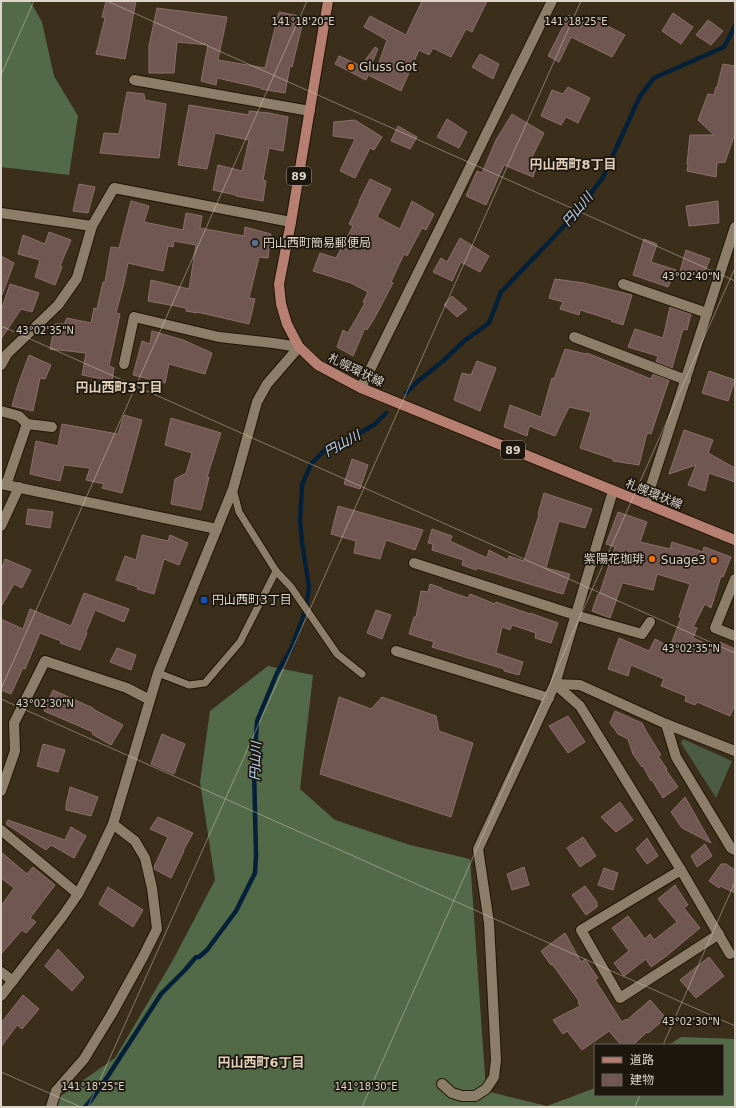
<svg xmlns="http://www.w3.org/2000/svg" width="736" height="1108" font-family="'DejaVu Sans','Noto Sans JP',sans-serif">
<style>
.green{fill:#4b5b44}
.forest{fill:#536a49}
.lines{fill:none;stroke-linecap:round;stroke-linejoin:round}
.stream{stroke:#042139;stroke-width:4.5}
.building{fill:#715751;stroke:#8a6f6a}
.lane-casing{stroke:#211604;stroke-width:9}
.street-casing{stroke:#211604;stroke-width:12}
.primary-casing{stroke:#211604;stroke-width:12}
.lane{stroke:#8d7e6a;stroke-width:7}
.street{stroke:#8d7e6a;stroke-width:10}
.primary{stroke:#b67f71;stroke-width:10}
.ticks{fill:none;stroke:#ded5ca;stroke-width:1;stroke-opacity:0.45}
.food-dot{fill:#e8710a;stroke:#1d170f;stroke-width:1.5}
.service-dot{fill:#5c6f8a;stroke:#1d170f;stroke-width:1.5}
.transit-dot{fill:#1a4fb4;stroke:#1d170f;stroke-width:1.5}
.labels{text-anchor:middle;stroke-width:3.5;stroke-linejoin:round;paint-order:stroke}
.shield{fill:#1d170f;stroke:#a49c92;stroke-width:1}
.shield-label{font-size:11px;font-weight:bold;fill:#ded5ca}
.poi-label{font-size:12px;fill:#ded5ca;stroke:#1d170f;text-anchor:start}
.street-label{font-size:12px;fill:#ded5ca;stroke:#1d170f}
.neighbourhood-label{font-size:13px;font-weight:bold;fill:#e0cfb9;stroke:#1d170f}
.water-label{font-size:13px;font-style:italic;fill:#bbd9f6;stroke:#1d170f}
.ticks-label{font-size:10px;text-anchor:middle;fill:#ded5ca;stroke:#1d170f;stroke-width:3.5;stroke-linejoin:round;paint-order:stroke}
</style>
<rect width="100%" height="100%" fill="#3b2e1b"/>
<polygon class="green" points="683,739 732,761 716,798 681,743"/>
<g class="forest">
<polygon points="1,1 30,1 42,22 54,76 78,116 69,175 1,167"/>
<polygon points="268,666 313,675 300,789 335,820 410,845 470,859 486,1091 547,1106 595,1088 595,1095 723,1095 723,1045 669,1045 681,1037 735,1039 735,1107 45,1107 115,1058 173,960 215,880 200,782 210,711"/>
</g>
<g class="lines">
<g class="stream">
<polyline points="406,393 417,382 444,360 464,341 489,323 501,292 550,241 578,211 603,177 640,96 654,78 724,47 735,26"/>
<polyline points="85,1107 92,1099 108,1076 161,994 185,970 196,957 199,957 207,950 236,911 255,873 256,855 254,768 257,721 277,673 291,649 306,609 309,587 302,542 300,521 302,485 311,464 326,449 352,438 375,424 386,413"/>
</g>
</g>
<g class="building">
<polygon points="106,1 136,1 125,59 96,54 105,18 102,17"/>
<polygon points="422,1 487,1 472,32 466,29 451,57 433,48 429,55 419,50 401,91 368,75 366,80 335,64 339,56 361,66 375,47 378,49 371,65 377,68 387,40 364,27 370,16 406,35"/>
<polygon points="157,8 227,17 218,60 265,68 279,12 304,17 292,67 290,66 285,93 261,89 261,88 217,78 216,85 201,81 208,45 177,42 174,73 149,73 149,46"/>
<polygon points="673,13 693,27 681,44 662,31"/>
<polygon points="569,15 593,26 596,20 625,35 612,57 571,37 559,62 548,56"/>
<polygon points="708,20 723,31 711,45 696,35"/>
<polygon points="480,54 499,64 493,79 472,67"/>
<polygon points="723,64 735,66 735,134 725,162 717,163 716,177 687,171 688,165 687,164 690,135 714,135 698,120 708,94 714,95 716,87 717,87"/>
<polygon points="568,87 590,98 578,123 566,117 561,125 541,116 552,90 563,94"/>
<polygon points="127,92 144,94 145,100 166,104 159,158 100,153 104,133 119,134"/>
<polygon points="189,105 249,115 249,111 269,113 288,117 283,151 269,148 263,180 266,181 263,201 236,196 236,195 213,190 218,165 242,171 249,140 215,133 207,169 178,165"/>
<polygon points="512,114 544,133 531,159 538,163 533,177 504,165 486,205 466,196 477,171 482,173 496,140"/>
<polygon points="447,119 467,132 459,148 437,137"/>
<polygon points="355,120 382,137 374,150 370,148 355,178 340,171 355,139 333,136 334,122"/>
<polygon points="398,126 417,137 410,149 391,141"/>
<polygon points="370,179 391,189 377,217 400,229 412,201 434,214 426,230 422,228 407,256 404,254 391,282 393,283 374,319 367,330 365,328 353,356 337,347 343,330 348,333 365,303 363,302 368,292 351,283 313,271 320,253 336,258 353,226 349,224 360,201 359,201"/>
<polygon points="79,184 95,187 88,213 73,211"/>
<polygon points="131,201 149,206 144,222 183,230 186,213 202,216 200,228 244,236 245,227 271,234 268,258 259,257 249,298 255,299 249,324 197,312 197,313 186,311 186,308 148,301 151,280 189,289 196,245 174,241 173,247 168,246 163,271 128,263 124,283 116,313 120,314 109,366 114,368 112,381 82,375 86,353 50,349 55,324 64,324 67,318 91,323 94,308 97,309 103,282 105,282 111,247 119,248"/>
<polygon points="718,201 719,223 689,226 686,206"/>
<polygon points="49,232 71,240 60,266 62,267 55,285 35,277 40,260 18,254 23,235 45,244"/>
<polygon points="460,238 489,256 480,272 461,262 452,281 433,272 441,258 447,262"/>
<polygon points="644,239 657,244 651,262 676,270 668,287 633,275"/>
<polygon points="686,250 710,259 702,277 691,274 690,278 679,275"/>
<polygon points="1,256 14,263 2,295 1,295"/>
<polygon points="555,279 584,283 632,295 623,325 611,321 612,320 580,310 579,315 560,309 563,302 549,298"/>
<polygon points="10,284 39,293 32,312 21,309 1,339 1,311"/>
<polygon points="452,296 467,309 457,317 444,305"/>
<polygon points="670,307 691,314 687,330 683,329 672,368 656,362 658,356 628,347 635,329 663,338"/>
<polygon points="152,331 183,340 212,353 205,374 169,364 165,383 133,375 142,341 150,344"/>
<polygon points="565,349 586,354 587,353 651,379 653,374 669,380 651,434 647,433 639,465 613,461 613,459 580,448 591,412 569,407 555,436 529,426 527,436 504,427 510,405 541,417 552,378 554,379"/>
<polygon points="29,355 51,365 45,379 40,378 33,411 12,406 18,385"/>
<polygon points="477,361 496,368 480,411 454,400 462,373 471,375"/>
<polygon points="709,371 735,380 728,401 702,393"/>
<polygon points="124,415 142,420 122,493 102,488 104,484 86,480 90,468 64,465 60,481 30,474 36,441 58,446 62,424 118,434"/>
<polygon points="171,418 221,433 207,477 209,477 201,510 171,504 175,479 186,473 192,453 165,445"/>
<polygon points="684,430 713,440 708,453 735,468 735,482 709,473 705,491 688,485 696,465 669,474"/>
<polygon points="352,459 368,465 360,489 344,484"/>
<polygon points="544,493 592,509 585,528 559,521 546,568 570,574 563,594 529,584 494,573 477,568 476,570 462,565 463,560 432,550 433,544 428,543 432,529 452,536 450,541 487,558 489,550 508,560 509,556 524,561 539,515 538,514"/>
<polygon points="338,506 423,530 415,550 386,540 380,559 354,553 356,541 331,534"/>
<polygon points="28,509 53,512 50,528 26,524"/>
<polygon points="618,512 647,522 640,542 670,549 672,542 703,552 704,547 731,557 723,577 721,576 711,608 705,604 693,627 697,628 693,638 717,648 720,642 735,649 735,704 730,716 697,702 695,705 685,701 686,696 661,686 664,679 631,665 628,676 608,669 619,638 649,651 655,639 670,647 681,618 679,617 690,584 657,574 653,590 623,583 622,584 610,618 592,611 598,594 599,595 615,547 606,544"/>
<polygon points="142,535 168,541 170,535 188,543 179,565 164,559 154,594 137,589 138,587 116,580 125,556 136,560"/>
<polygon points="5,559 31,570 22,588 14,584 1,607 1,570"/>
<polygon points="430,584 442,588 442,589 468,598 470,594 495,604 496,602 530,614 530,613 558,623 551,643 535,638 536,633 512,625 510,630 502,627 496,653 523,662 519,675 504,671 504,669 432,647 434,642 409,634 414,617 416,617 421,591 428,592"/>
<polygon points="84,593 129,609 124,622 95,610 86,632 87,633 80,650 60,643 61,641 40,633 25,669 23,668 11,694 1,690 1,619 23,629 30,609 71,626"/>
<polygon points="376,610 391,615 382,639 367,633"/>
<polygon points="117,648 136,655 131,670 110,662"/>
<polygon points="53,690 93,708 93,709 123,725 111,745 92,734 93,732 44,711"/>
<polygon points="339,697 371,709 382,697 436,716 439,731 473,743 451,817 320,774"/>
<polygon points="615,711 642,723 646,731 661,755 658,756 667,769 666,770 678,787 663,798 652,780 651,781 643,766 642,767 633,754 628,739 618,734 610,723"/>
<polygon points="568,716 585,742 568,753 549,726"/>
<polygon points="162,734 185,744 174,774 151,764"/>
<polygon points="43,744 65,750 58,772 37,766"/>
<polygon points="70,787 98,797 91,816 66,810 66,805"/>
<polygon points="685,797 711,843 682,828 671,812"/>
<polygon points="620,802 633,820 616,832 601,817"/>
<polygon points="158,817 193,833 183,851 184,851 171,878 154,869 154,867 168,837 150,829"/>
<polygon points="8,820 65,840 71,827 86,836 74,858 51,845 46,850 6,824"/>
<polygon points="583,837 596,856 580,867 567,848"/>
<polygon points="647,838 658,856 647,864 636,849"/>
<polygon points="705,844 712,856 697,867 691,856"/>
<polygon points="1,852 27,874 33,867 55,885 30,918 36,922 26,933 22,930 1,954 1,906 14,888 1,878"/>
<polygon points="721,864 726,864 735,870 735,893 720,886 719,888 709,881"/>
<polygon points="524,867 529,885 512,890 507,874"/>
<polygon points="604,868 618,873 613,890 598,885"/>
<polygon points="675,885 688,905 684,908 700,928 665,957 651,967 646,959 624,976 614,963 629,951 612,928 628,916 645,939 650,934 654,940 677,922 658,899"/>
<polygon points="585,886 597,902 597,907 586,915 572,895"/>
<polygon points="108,887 143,910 133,927 99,904"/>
<polygon points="565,933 581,962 585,959 598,978 595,980 622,1022 626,1019 627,1020 650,1000 666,1018 648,1033 647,1032 633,1045 621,1045 609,1031 582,1050 567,1031 563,1034 553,1020 580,1006 578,1002 579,1001 552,964 551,965 541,951"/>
<polygon points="58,949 84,977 72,991 45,966"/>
<polygon points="709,957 724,976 696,998 680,980"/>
<polygon points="23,995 39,1009 22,1029 17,1025 1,1047 1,1023"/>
</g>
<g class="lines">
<defs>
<g id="lane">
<polyline points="276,571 291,587 337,654 362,674"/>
<polyline points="158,673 189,685 205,683 240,642 276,571 239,512 233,489"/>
</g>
<g id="street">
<polyline points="134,80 310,111"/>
<polyline points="1,213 92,226"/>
<polyline points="623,284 707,313"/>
<polyline points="574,337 686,380"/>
<polyline points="124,364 134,317 219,337 273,343 299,347"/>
<polyline points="1,365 7,354 58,305 77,278 92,226 114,188 291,222"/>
<polyline points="361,388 552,1"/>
<polyline points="1,411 19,416 27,424 52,427"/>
<polyline points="1,484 217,529"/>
<polyline points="6,485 27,424"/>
<polyline points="645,504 735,227"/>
<polyline points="1,526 19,487"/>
<polyline points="414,563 575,615 642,634 650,622"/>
<polyline points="735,579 715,628 735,636"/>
<polyline points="396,651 549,698"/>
<polyline points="555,684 580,706 681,870 730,954"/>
<polyline points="555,684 580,685 666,724 735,751"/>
<polyline points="666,724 676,757 731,848 735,850"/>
<polyline points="1,791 15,751 14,723 45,661 127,688 150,700"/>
<polyline points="1,830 78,894"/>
<polyline points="681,870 581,930 620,998 719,934"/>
<polyline points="1,972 13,981"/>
<polyline points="1,996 62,917 78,894 96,860 113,824 158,673 233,489 257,402 267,384 299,347"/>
<polyline points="442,1084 452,1093 462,1096 475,1096 486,1089 494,1077 496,1060 489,923 478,849 555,684 613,491"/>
<polyline points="51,1107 56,1091 84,1059 111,1015 143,957 157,929 152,888 145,858 135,841 113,824"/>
</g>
<polyline id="primary" points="328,1 291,222 279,284 281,304 287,324 299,347 318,365 361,388 735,540"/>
</defs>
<use href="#lane" class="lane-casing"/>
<use href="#street" class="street-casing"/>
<use href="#primary" class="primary-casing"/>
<use href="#lane" class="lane"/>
<use href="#street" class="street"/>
<use href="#primary" class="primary"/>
</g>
<path class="ticks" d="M107 1 735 281M1 75 34 1M1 326 735 653M1 689 307 1M1 699 735 1026M663 1045 735 882M1 1072 81 1107M88 1107 581 1M362 1107 735 268M635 1107 640 1095"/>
<g class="food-dot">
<circle cx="351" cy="67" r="4"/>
<circle cx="652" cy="559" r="4"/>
<circle cx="714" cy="560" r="4"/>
</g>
<circle class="service-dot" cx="255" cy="243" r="4"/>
<rect class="transit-dot" x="200" y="596" width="8" height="8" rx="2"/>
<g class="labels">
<g class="shield">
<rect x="287" y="167" width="24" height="18" rx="3"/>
<rect x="501" y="441" width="24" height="18" rx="3"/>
</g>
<g class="shield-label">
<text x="299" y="180">89</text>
<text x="513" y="454">89</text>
</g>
<g class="poi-label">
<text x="359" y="71">Gluss Got</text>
<text x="263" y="247">円山西町簡易郵便局</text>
<text x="644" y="563" text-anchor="end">紫陽花珈琲</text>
<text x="706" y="564" text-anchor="end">Suage3</text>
<text x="212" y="604">円山西町3丁目</text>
</g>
<g class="street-label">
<text transform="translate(356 370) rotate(26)" y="4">札幌環状線</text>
<text transform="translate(654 494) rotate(22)" y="4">札幌環状線</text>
</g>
<g class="neighbourhood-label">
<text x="573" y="169">円山西町8丁目</text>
<text x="119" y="392">円山西町3丁目</text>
<text x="261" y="1067">円山西町6丁目</text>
</g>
<g class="water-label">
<text transform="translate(577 209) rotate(-50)" y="5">円山川</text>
<text transform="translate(342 443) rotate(-29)" y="5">円山川</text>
<text transform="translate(255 761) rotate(-88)" y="5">円山川</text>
</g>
</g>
<g class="ticks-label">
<text x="576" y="25">141°18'25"E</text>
<text x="303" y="25">141°18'20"E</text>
<text x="691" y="280">43°02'40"N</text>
<text x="45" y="334">43°02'35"N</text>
<text x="691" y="652">43°02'35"N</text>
<text x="45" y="707">43°02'30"N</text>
<text x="691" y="1025">43°02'30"N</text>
<text x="93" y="1090">141°18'25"E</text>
<text x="366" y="1090">141°18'30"E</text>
</g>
<rect width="736" height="1108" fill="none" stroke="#ded5ca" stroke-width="4"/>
<rect x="594" y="1044" width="130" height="52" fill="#1d170f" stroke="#6a635a"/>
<rect x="602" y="1057" width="20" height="6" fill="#b67f71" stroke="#6a635a"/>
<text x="630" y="1064" font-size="12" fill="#ded5ca">道路</text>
<rect x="602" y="1074" width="20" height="12" fill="#715751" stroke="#6a635a"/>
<text x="630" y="1084" font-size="12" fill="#ded5ca">建物</text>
</svg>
